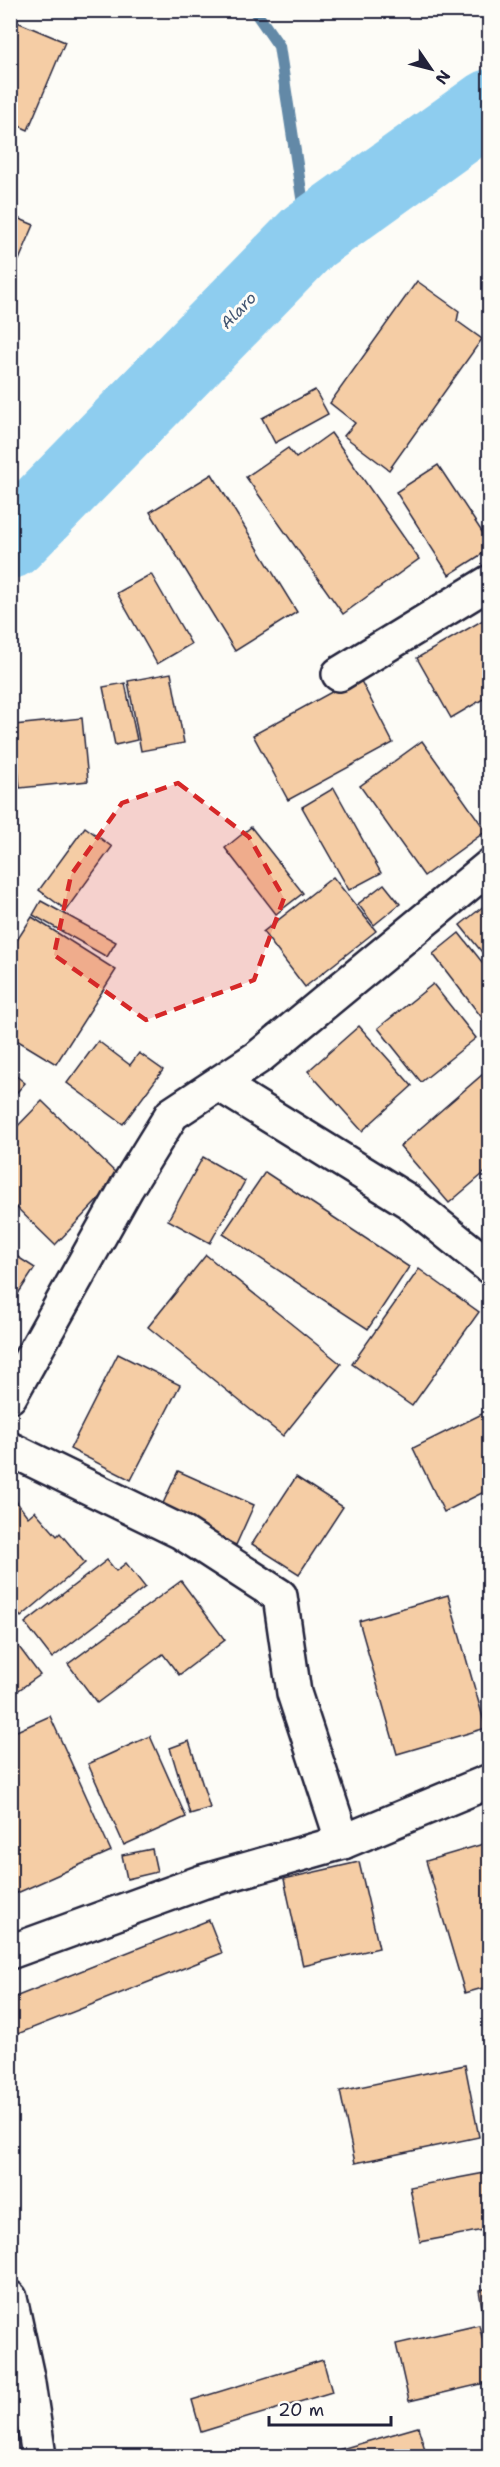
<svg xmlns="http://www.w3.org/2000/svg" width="500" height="2467" font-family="'Shantell Sans',sans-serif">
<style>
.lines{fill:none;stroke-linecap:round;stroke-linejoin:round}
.stream{stroke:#6389a7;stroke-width:12}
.river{stroke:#8ecdef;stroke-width:74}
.building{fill:#f5cda5;stroke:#22223b;stroke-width:1.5}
.minor-casing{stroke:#22223b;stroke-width:38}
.minor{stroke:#fdfcf7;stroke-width:33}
.marked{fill:#d62828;fill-opacity:0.2;stroke:#d62828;stroke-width:4.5;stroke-dasharray:12 8;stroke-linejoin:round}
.labels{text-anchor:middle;stroke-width:6;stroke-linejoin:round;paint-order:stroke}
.water-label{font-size:16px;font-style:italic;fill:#425571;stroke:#fdfcf7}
</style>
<rect width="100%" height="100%" fill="#fdfcf7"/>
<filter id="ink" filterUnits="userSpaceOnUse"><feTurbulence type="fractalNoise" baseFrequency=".0167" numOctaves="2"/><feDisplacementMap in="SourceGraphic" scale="12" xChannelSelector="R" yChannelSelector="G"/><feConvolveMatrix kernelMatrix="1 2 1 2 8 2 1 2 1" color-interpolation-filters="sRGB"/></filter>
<g filter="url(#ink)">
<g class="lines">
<polyline class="stream" points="254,10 279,46 308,237"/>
<polyline class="river" points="10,542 308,237 490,106"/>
</g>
<g class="building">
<polygon points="10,19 65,42 28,130 10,122"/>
<polygon points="10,215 34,225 19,260 10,256"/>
<polygon points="417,281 459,311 457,321 482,339 389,470 344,436 355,423 330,403"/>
<polygon points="315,390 328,414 275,443 262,418"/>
<polygon points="331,433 419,559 343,614 246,477 288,448 296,458"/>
<polygon points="438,465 490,544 490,549 449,575 396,492"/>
<polygon points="212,474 297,612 235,651 150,512"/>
<polygon points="151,574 191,644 157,664 117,593"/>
<polygon points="490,616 490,695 451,718 417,658"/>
<polygon points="171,673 184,743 141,751 128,681"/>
<polygon points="359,677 393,743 288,800 253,735"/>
<polygon points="125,683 137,740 115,745 103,687"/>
<polygon points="82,718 88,781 20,788 14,725"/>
<polygon points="422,741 486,831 424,876 360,786"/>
<polygon points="334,788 381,873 349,890 302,807"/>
<polygon points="85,827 112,847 66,910 39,890"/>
<polygon points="251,827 303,893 276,914 225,848"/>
<polygon points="333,877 376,931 305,987 263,932"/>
<polygon points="384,884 400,904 374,925 358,904"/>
<polygon points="41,901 116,942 107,957 33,915"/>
<polygon points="490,901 490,962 460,925"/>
<polygon points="32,917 116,970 56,1064 10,1036 10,951"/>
<polygon points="459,933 490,972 490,1020 486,1023 433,954"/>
<polygon points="433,984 476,1038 421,1082 378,1028"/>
<polygon points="359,1026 412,1086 362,1131 308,1071"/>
<polygon points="98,1041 130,1065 139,1053 163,1070 123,1124 67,1083"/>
<polygon points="490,1068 490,1168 449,1203 400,1146"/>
<polygon points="10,1071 25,1083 10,1100"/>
<polygon points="42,1101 120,1177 55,1245 10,1201 10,1134"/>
<polygon points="203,1157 245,1181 210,1243 168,1220"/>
<polygon points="265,1172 409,1267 368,1329 223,1234"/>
<polygon points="10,1252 35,1268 10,1306"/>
<polygon points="206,1255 341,1364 283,1436 148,1327"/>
<polygon points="419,1269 479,1312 412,1406 352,1364"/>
<polygon points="118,1354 180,1385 131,1480 70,1449"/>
<polygon points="490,1410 490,1489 444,1512 413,1448"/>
<polygon points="178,1471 254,1505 236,1545 160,1510"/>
<polygon points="296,1477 343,1507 299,1574 252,1544"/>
<polygon points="12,1496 28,1517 35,1511 57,1536 60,1533 85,1563 21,1617 10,1604"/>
<polygon points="490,1502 490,1530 482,1505"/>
<polygon points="107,1560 116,1571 126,1563 145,1587 52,1658 25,1623"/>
<polygon points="181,1581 225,1640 179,1675 163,1654 97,1703 68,1664"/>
<polygon points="448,1595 486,1728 397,1754 359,1621"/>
<polygon points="490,1629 490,1661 482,1631"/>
<polygon points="16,1643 40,1675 10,1696 10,1647"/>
<polygon points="50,1716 111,1851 15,1894 10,1884 10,1734"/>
<polygon points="150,1736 186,1817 124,1845 88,1764"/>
<polygon points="189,1741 210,1808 190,1814 170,1748"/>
<polygon points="490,1842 490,1986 465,1993 426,1861"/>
<polygon points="152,1849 157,1872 127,1879 122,1855"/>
<polygon points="359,1862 379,1948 303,1966 284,1879"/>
<polygon points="209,1920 222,1953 10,2037 10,1999"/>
<polygon points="465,2065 479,2137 355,2163 340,2091"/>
<polygon points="490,2172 490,2237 488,2229 420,2242 410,2187"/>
<polygon points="490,2288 490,2325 485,2326 479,2290"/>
<polygon points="479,2325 490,2369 490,2382 409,2401 396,2344"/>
<polygon points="323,2360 332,2392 201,2432 192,2400"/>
<polygon points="418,2427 427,2456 317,2456"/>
</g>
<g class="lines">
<defs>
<g id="minor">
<polyline points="339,674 490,582"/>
<polyline points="219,1084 408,1201 490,1267"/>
<polyline points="10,1396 127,1187 172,1114 260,1056 490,866"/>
<polyline points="10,1449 181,1532 280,1596 294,1693 343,1842"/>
<polyline points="10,1952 202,1882 343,1842 490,1781"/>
<polyline points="10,2298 27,2377 39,2456"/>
</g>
</defs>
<use href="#minor" class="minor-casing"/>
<use href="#minor" class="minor"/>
</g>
</g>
<path class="marked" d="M178 783 249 837 284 898 254 980 146 1020 54 955 71 875 122 803Z"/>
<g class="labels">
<g class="water-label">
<text transform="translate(238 310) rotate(-46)" y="6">Alaro</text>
</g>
</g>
<rect width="500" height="2467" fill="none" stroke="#fdfcf7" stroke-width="36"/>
<rect x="18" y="18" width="464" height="2431" fill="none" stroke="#22223b" stroke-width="2" filter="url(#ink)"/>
<g transform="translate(431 69) rotate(125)" stroke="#fdfcf7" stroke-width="4.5" paint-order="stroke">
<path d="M0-4.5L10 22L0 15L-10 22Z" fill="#22223b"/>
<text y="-9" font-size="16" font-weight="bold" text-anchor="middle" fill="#22223b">N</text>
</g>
<path d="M269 2416v9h122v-9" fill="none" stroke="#22223b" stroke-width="3"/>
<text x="278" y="2416" font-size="18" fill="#22223b" stroke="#fdfcf7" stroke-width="4.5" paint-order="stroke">20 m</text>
</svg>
